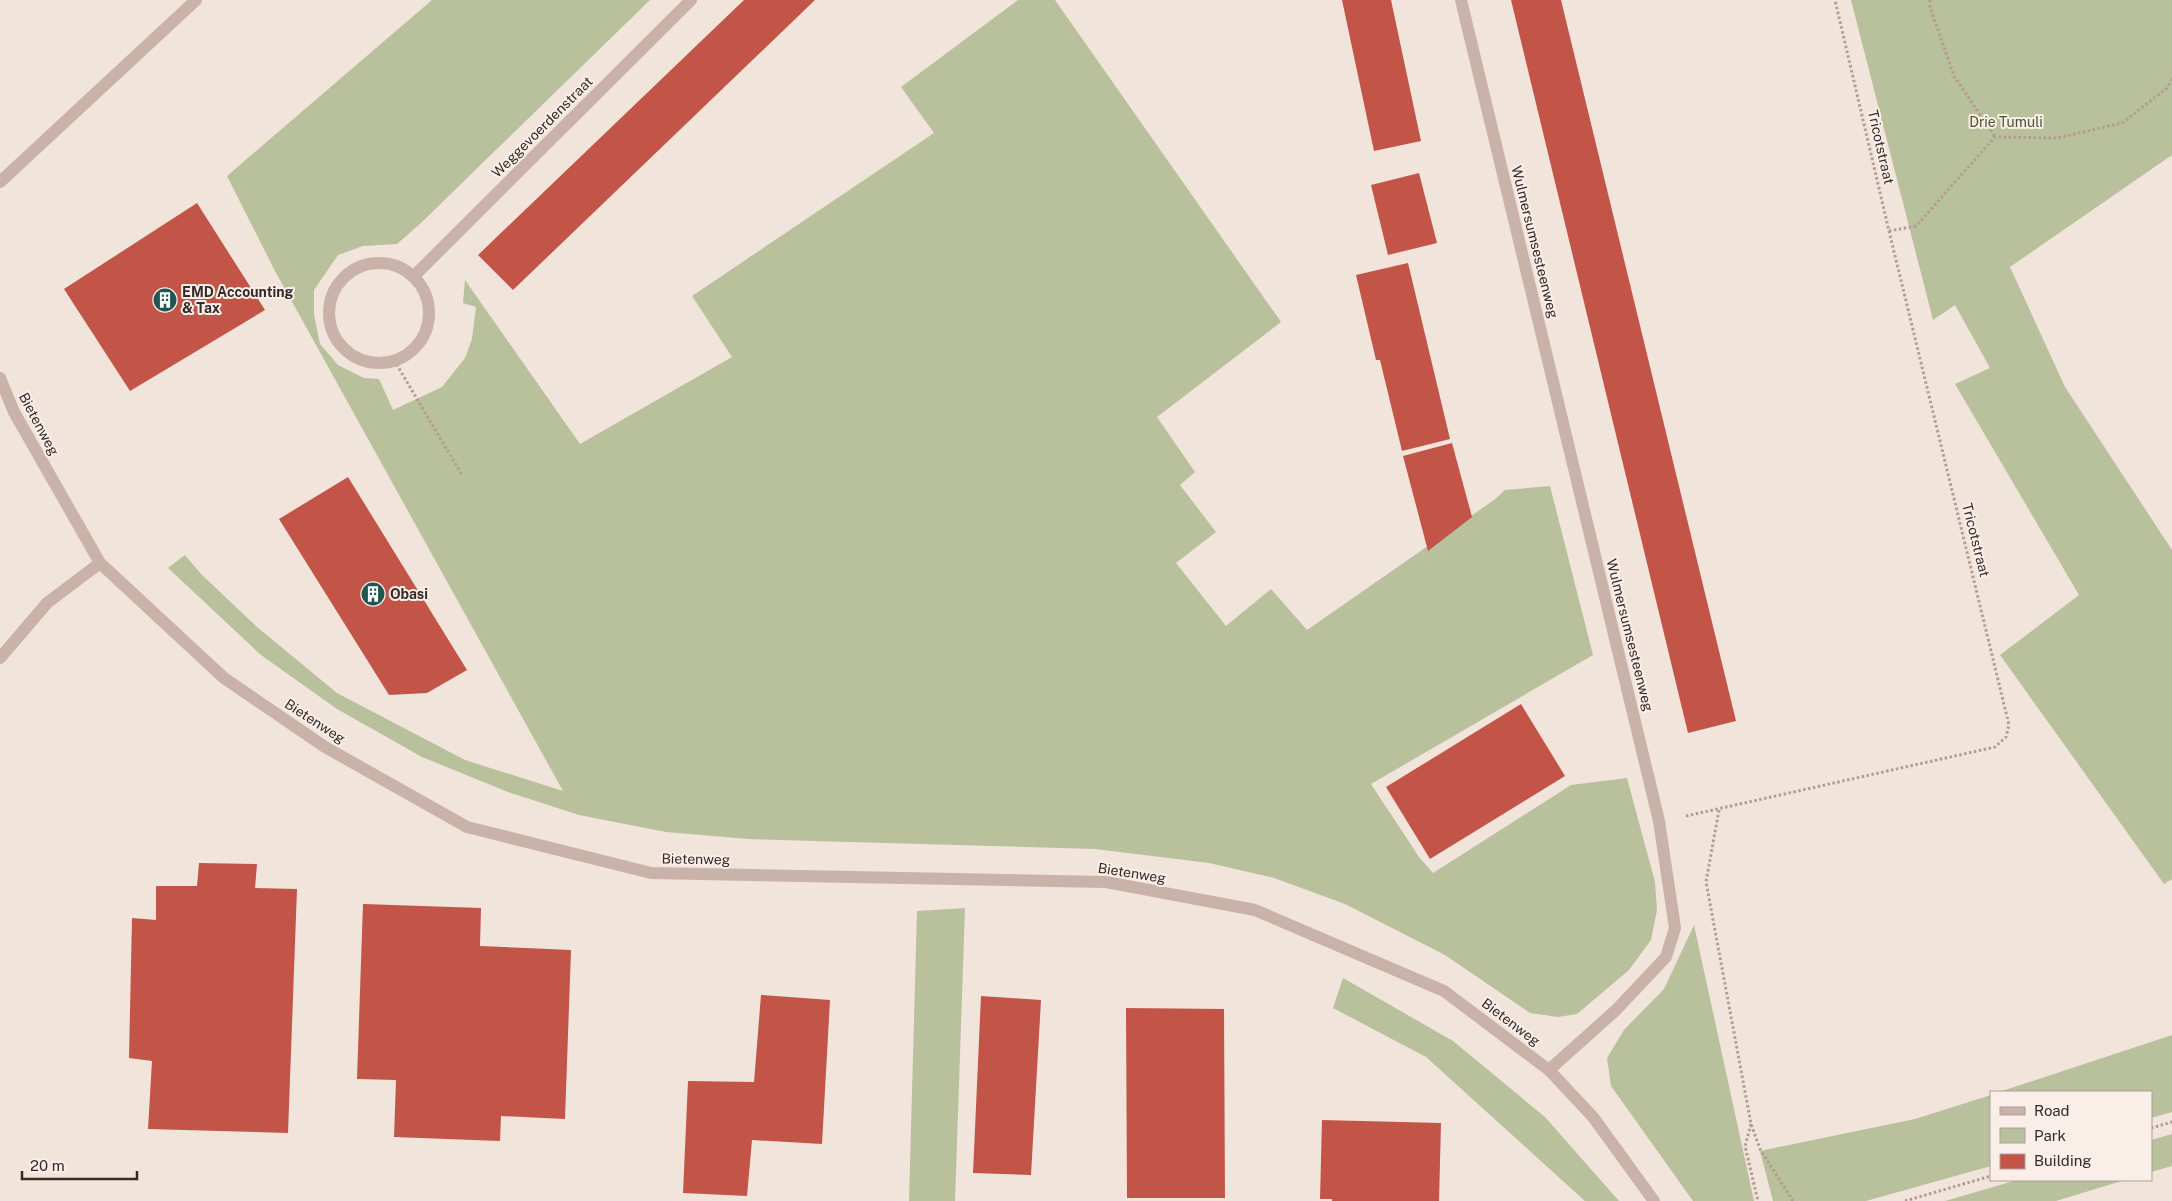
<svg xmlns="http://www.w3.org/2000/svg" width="2172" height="1201" font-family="'Public Sans',sans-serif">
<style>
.green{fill:#b9c09c}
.building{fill:#c25448}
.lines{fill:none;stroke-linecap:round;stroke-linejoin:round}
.path{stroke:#b49c92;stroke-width:3;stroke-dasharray:2.5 2.5;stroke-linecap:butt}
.minor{stroke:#c9b2a8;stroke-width:12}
.labels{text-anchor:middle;stroke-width:4;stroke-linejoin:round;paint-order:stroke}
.park-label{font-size:14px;fill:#4b532c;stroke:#f9eee8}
.street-label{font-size:14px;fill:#362a28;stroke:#f9eee8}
.poi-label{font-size:14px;font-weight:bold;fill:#362a28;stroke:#f9eee8;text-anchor:start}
</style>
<rect width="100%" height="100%" fill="#f1e4db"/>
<g class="green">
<polygon points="432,0 650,0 421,223 397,244 363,246 338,255 314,290 314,315 320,344 338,365 364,378 379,379 393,410 442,387 465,358 472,339 476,307 463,303 465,280 580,444 732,357 692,296 934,133 901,87 1018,0 1055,0 1281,322 1157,417 1195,472 1180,485 1216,532 1176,563 1226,626 1271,589 1307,630 1494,500 1505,490 1550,486 1593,655 1371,784 1419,857 1433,873 1571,785 1627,778 1655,882 1657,910 1651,940 1629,970 1577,1014 1558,1017 1530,1013 1445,955 1345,904 1274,878 1209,863 1095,849 748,839 666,832 579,815 508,792 422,757 337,709 261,655 168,568 185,555 201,574 257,627 337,693 465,760 563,791 275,271 227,176"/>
<polygon points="1851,0 2172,0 2172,155 2010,267 2065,387 2172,550 2172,879 2164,884 2000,655 2079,595 1955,384 1990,368 1955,305 1933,320"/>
<polygon points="965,908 955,1201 909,1201 917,911"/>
<polygon points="1694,925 1754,1201 1693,1201 1611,1086 1607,1058 1624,1030 1664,989"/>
<polygon points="1343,978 1453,1041 1545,1117 1619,1201 1585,1201 1426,1057 1333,1008"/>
<polygon points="2172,1035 2172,1112 2151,1118 2151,1092 1999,1092"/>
<polygon points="1991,1095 1991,1166 1866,1201 1773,1201 1760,1151 1915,1119"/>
<polygon points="2172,1134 2172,1166 2151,1172 2151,1140"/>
<polygon points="2017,1180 2125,1180 2056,1201 1945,1201"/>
</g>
<g class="building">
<polygon points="744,0 815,0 513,290 478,255"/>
<polygon points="1342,0 1391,0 1421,141 1374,151"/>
<polygon points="1511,0 1561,0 1736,721 1688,733"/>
<polygon points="1419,173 1437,243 1388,255 1371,185"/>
<polygon points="197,203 265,310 130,391 64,289"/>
<polygon points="1408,263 1450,439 1402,451 1380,360 1376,360 1356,275"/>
<polygon points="1452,443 1472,517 1428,551 1403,456"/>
<polygon points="348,477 467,670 427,693 389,695 279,519"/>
<polygon points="1521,704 1565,776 1430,859 1386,787"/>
<polygon points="199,863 257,864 255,888 297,889 288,1133 148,1129 152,1061 129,1058 132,918 156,920 156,886 197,886"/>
<polygon points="363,904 481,908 480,946 571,950 565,1119 501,1116 500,1141 394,1137 396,1080 357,1079"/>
<polygon points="761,995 830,1000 822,1144 752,1140 747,1196 683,1193 688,1081 754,1082"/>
<polygon points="981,996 1041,1000 1031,1175 973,1173"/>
<polygon points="1126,1008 1224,1009 1225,1198 1127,1198"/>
<polygon points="1322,1120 1441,1123 1439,1201 1332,1201 1332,1199 1320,1199"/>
</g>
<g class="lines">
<g class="path">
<polyline points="1930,0 1930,7 1954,76 1995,137"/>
<polyline points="1889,231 1916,226 1995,137 2057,138 2122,123 2167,88 2172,79"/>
<polyline points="394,360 462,475"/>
<polyline points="1719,810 1706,882 1751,1124 1760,1149 1793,1201"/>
<polyline points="1686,816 1995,747 2006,737 2009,725 1889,231 1835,0"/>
<polyline points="1751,1124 1745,1146 1758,1201"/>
<polyline points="2151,1128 2172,1122"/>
<polyline points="1905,1201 1991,1176"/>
</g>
<g class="minor">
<polyline points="1461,0 1659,821 1675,928 1666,957 1616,1010 1549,1070"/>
<polyline points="0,182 196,0"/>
<circle cx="379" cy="313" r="50"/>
<polyline points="414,276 691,0"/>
<polyline points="0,378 14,412 100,563 224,678 325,747 467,827 651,873 1106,882 1255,910 1444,991 1549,1070 1593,1117 1654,1201"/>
<polyline points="0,658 47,603 100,563"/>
</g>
</g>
<defs>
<symbol id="building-disc" viewBox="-11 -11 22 22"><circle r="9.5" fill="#1f5651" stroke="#f9eee8"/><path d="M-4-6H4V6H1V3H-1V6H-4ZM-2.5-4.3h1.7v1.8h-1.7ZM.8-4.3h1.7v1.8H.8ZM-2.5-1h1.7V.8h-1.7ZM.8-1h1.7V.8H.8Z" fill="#fff"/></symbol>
</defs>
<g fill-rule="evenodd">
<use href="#building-disc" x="151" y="286" width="28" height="28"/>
<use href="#building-disc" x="359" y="580" width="28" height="28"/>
</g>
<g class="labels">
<g class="park-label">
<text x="2006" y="127">Drie Tumuli</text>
</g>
<g class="street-label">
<text transform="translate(542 127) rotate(-45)" y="5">Weggevoerdenstraat</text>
<text transform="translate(1881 147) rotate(77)" y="5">Tricotstraat</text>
<text transform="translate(1535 242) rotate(76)" y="5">Wulmersumsesteenweg</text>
<text transform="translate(39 424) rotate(62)" y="5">Bietenweg</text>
<text transform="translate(1976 540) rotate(76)" y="5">Tricotstraat</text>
<text transform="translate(1630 635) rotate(76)" y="5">Wulmersumsesteenweg</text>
<text transform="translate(315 721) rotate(33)" y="5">Bietenweg</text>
<text transform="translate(696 859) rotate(1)" y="5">Bietenweg</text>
<text transform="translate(1132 873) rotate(9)" y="5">Bietenweg</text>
<text transform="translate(1511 1022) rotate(37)" y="5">Bietenweg</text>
</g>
<g class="poi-label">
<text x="182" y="297">EMD Accounting<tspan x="182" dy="16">&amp; Tax</tspan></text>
<text x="390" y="599">Obasi</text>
</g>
</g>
<rect x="1990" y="1091" width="162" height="90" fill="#f9eee8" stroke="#aba09b"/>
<rect x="2000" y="1107" width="25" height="8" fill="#c9b2a8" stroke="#aba09b"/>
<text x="2034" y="1116" font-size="15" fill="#362a28">Road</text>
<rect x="2000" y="1128" width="25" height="15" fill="#b9c09c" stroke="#aba09b"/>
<text x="2034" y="1141" font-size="15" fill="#362a28">Park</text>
<rect x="2000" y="1154" width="25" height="15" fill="#c25448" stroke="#aba09b"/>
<text x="2034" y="1166" font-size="15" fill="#362a28">Building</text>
<path d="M22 1171v8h115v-8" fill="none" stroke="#362a28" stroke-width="2.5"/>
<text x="30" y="1171" font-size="15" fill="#362a28" stroke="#f9eee8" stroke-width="4" paint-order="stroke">20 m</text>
</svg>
